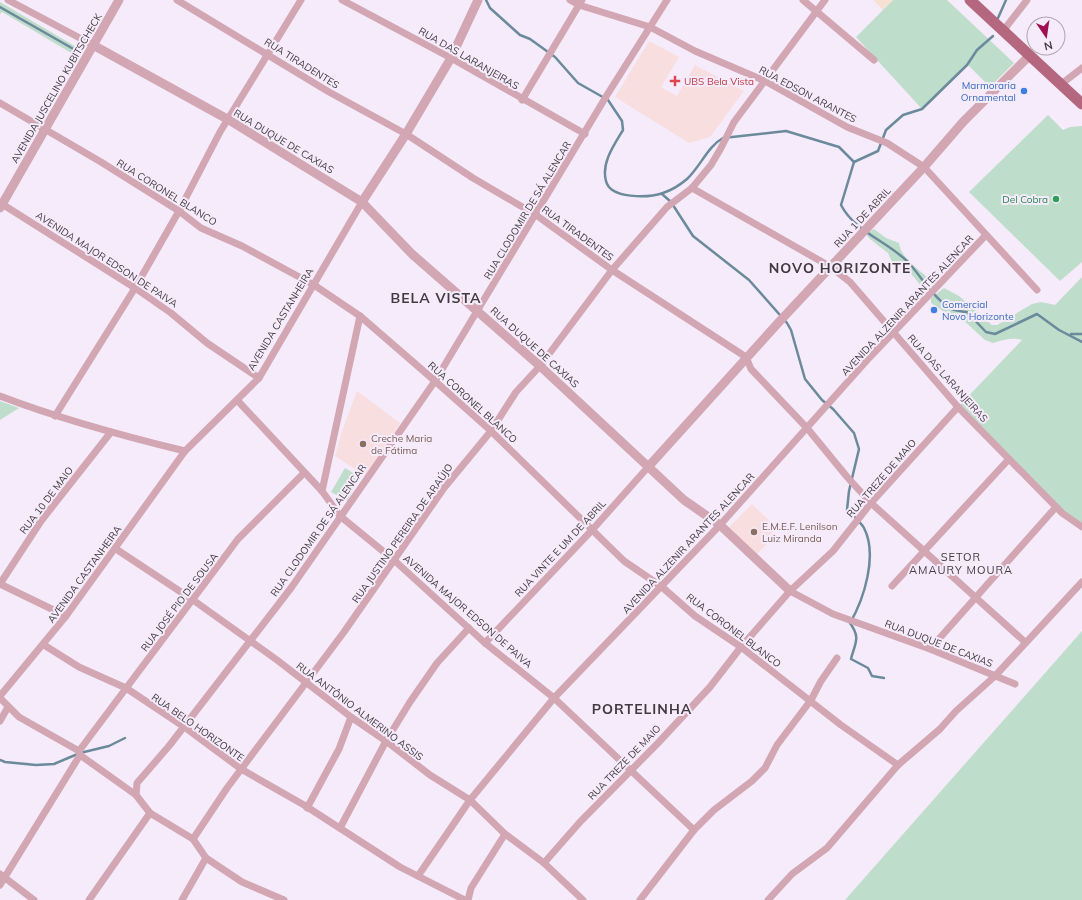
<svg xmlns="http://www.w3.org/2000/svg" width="1082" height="900" font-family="Mulish,sans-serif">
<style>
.commercial{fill:#f7e1d4}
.education{fill:#f9dedf}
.green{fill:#bfddcb}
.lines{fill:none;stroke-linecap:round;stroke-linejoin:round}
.stream{stroke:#6b8a9c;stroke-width:2.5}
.minor{stroke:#d2a6b2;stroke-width:7}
.tertiary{stroke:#d2a6b2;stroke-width:9}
.primary{stroke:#b4677e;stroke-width:11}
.health-dot{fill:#e0444e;stroke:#f6ebfa;stroke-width:1.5}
.shop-dot{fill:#3f7fe0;stroke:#f6ebfa;stroke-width:1.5}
.leisure-dot{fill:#2e9e5b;stroke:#f6ebfa;stroke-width:1.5}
.education-dot{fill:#8d6e63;stroke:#f6ebfa;stroke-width:1.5}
.labels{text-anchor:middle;stroke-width:4;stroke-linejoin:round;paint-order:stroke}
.street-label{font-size:10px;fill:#403b41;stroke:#f6ebfa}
.health-label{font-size:10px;fill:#be3a42;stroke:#f6ebfa;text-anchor:start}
.shop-label{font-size:10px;fill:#366cbe;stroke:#f6ebfa;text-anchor:end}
.leisure-label{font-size:10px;fill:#27864d;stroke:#f6ebfa;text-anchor:end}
.education-label{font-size:10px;fill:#785e54;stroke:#f6ebfa;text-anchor:start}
.neighbourhood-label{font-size:11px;letter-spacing:1px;fill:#403b41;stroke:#f6ebfa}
.district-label{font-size:14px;font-weight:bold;letter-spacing:1px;fill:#403b41;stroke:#f6ebfa}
</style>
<rect width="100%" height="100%" fill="#f6ebfa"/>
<polygon class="commercial" points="873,0 893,0 883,10"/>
<g class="education">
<polygon points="649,41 679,57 661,87 677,96 695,65 744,91 710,137 689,143 615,97"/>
<polygon points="357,391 400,423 366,476 335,456 342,431"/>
<polygon points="752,504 777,528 770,535 773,538 757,554 729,527"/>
</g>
<g class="green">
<polygon points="893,0 947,0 1014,63 990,87 968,65 922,109 856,37"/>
<polygon points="0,2 78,48 79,51 78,53 73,54 2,12 0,14"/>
<polygon points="1048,115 1063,130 1070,127 1082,126 1082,262 1060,281 969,192"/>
<path d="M874 229 886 238 899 243C900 257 920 271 931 280L930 282 922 287 903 264H895L892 262 888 253 870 239 866 234Z"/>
<path d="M1082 277V526L1056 507 958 407 1022 340C1012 337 1003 340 993 343L985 340 961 318 943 311 931 303V298L944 288 959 296 992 325H997L1032 304 1041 302 1055 305Z"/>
<polygon points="0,401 19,408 0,420"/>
<polygon points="345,468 360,477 347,501 331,492"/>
<polygon points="1082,631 1082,900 845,900"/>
</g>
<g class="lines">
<g class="stream">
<path d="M486 0 490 8 520 35 530 39 555 57 578 83 608 100 622 121 623 130C614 145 601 163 606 181 610 199 648 198 663 193 672 190 680 185 687 179 700 167 708 146 723 138L786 131 839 147 854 162"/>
<polyline points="0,7 77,51"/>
<polyline points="998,18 1006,0"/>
<path d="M854 162 841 205C855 232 887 241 908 262 921 276 931 295 947 306 953 311 959 311 967 312L986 332 995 334 1037 314 1059 330 1082 342"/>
<polyline points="854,162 878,151 886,130 903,115 922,109 967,65 977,50 993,36"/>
<path d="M662 194 671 202 693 236 749 280 787 323 791 330 805 379 822 400 833 409 854 433 859 449 849 491 847 510C853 516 860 521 864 528 878 555 864 599 850 623 861 638 855 643 851 659L868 668 872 676 884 678"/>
<polyline points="1071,334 1082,334"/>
<polyline points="0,760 5,762 36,765 54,764 80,753 109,746 125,738"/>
</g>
<g class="minor">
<polyline points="8,0 93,45"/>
<polyline points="177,0 329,92 406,134 473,178 536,215 612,270 746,357 751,369 807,428 848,478 871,503 1025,642"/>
<polyline points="342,0 451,58 585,134"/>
<polyline points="570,0 579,5 650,27 695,51 765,81 847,127 887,143 924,167 1037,290"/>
<polyline points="803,0 874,60"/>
<polyline points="1003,31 1027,0"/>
<polyline points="1060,85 1082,68"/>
<polyline points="522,100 582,0"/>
<polyline points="0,103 101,162 179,211 201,228 242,246 314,285 360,316 435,381 491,431 624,561 662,587 695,616 741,647 841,725 898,765"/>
<polyline points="692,188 831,267 850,282 958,407 1062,513 1082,527"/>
<polyline points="2,204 135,288 171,313 207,343 259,378"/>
<path d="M0 396C60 419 123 436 185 451"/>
<polyline points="237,400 322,491 340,516 395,561 485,643 554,698 694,830"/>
<polyline points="55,416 135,288 179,211 220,132 301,0"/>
<polyline points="322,491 360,316"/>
<polyline points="116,549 193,600 277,660 351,717 386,741 430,775 470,800 505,834 544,863 583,900"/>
<polyline points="0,584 41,521 111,432"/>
<polyline points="0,584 66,616"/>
<polyline points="892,586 1009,459"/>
<polyline points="790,591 833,614 930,649 1015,684"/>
<polyline points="485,643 593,529 649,466"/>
<polyline points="44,645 79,667 126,688 183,726 241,769 304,805 400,867 465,900"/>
<polyline points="930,649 1056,507"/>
<polyline points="0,696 66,616 185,451 259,378 362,202"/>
<polyline points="0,698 19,717 79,751"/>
<polyline points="0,721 8,707"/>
<polyline points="79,751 238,539 304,473"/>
<polyline points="79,751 80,755 136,795 150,813 193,839 206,858 242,882 284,900"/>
<polyline points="136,795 137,783 169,746 291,588 435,381 607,95 667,0"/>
<polyline points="307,808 339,749 351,717"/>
<polyline points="340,828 386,741 410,702 437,663 469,628"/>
<polyline points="193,839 227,788 344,632 444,488 491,431 516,392 540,366 612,270 667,207 692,188 711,165 721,148 734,122 825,0"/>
<polyline points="544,863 580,822 658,743 710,687 741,647 790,591 833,551 871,503 958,407"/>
<polyline points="0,874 34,900"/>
<polyline points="418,876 470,800 554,698 720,525 869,358 986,235"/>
<polyline points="0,885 80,755"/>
<polyline points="89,900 150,813"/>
<polyline points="182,900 206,858"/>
<polyline points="468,900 471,888 505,834"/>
<polyline points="640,900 694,830 714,810 752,781 765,768 777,745 811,700 821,681 837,658"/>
<polyline points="768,900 792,874 827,848 898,765 940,729 956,711 995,676 1082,582"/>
</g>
<g class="tertiary">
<polyline points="93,45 229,120 362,202 412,254 540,366 684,500 720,525 790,591"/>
<polyline points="362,202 406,134 451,58 478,0"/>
<polyline points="0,208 119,0"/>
<polyline points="649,466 779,322 924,167 963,122 1029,56"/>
</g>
<polyline class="primary" points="970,0 1082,104"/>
</g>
<path class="health-dot" d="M673 75h4v4h4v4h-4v4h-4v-4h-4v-4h4z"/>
<g class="shop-dot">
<circle cx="1024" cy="91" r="4"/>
<circle cx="934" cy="310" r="4"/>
</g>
<circle class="leisure-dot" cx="1056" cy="199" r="4"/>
<g class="education-dot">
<circle cx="363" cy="444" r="4"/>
<circle cx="754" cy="532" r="4"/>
</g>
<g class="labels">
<g class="street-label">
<text transform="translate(469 58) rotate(30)" y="4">RUA DAS LARANJEIRAS</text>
<text transform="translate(302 63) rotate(32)" y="4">RUA TIRADENTES</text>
<text transform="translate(56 88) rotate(-60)" y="4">AVENIDA JUSCELINO KUBITSCHECK</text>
<text transform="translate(808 94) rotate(28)" y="4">RUA EDSON ARANTES</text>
<text transform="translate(284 141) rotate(31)" y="4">RUA DUQUE DE CAXIAS</text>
<text transform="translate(167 192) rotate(32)" y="4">RUA CORONEL BLANCO</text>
<text transform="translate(527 210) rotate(-59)" y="4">RUA CLODOMIR DE SÁ ALENCAR</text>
<text transform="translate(862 217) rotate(-47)" y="4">RUA 1 DE ABRIL</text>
<text transform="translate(578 233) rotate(36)" y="4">RUA TIRADENTES</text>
<text transform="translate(107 259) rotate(33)" y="4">AVENIDA MAJOR EDSON DE PAIVA</text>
<text transform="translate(907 305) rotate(-47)" y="4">AVENIDA ALZENIR ARANTES ALENCAR</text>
<text transform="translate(280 319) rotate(-59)" y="4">AVENIDA CASTANHEIRA</text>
<text transform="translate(535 347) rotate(42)" y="4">RUA DUQUE DE CAXIAS</text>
<text transform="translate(948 378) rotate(48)" y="4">RUA DAS LARANJEIRAS</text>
<text transform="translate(473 402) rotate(42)" y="4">RUA CORONEL BLANCO</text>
<text transform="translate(881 478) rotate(-49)" y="4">RUA TREZE DE MAIO</text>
<text transform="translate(46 500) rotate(-53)" y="4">RUA 10 DE MAIO</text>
<text transform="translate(318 530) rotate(-55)" y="4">RUA CLODOMIR DE SÁ ALENCAR</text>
<text transform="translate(402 533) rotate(-55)" y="4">RUA JUSTINO PEREIRA DE ARAÚJO</text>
<text transform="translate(688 543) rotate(-47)" y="4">AVENIDA ALZENIR ARANTES ALENCAR</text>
<text transform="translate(560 548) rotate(-47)" y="4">RUA VINTE E UM DE ABRIL</text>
<text transform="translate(84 574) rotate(-54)" y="4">AVENIDA CASTANHEIRA</text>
<text transform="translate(179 602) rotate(-53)" y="4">RUA JOSÉ PIO DE SOUSA</text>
<text transform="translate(468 611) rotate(41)" y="4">AVENIDA MAJOR EDSON DE PAIVA</text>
<text transform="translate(734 630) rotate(37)" y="4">RUA CORONEL BLANCO</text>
<text transform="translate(939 643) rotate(21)" y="4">RUA DUQUE DE CAXIAS</text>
<text transform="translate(360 711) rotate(37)" y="4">RUA ANTÔNIO ALMERINO ASSIS</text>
<text transform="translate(198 727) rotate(35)" y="4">RUA BELO HORIZONTE</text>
<text transform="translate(624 762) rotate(-46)" y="4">RUA TREZE DE MAIO</text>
</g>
<g class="health-label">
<text x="684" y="85">UBS Bela Vista</text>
</g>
<g class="shop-label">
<text x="1016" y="89">Marmoraria<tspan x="1016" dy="12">Ornamental</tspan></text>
<text x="942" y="308" text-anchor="start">Comercial<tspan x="942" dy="12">Novo Horizonte</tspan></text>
</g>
<g class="leisure-label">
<text x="1048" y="203">Del Cobra</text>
</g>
<g class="education-label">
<text x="371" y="442">Creche Maria<tspan x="371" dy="12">de Fátima</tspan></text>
<text x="762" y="530">E.M.E.F. Lenilson<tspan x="762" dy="12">Luiz Miranda</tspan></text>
</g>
<g class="neighbourhood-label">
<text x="961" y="561">SETOR<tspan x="961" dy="13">AMAURY MOURA</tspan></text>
</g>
<g class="district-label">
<text x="840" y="273">NOVO HORIZONTE</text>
<text x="436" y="303">BELA VISTA</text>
<text x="642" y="714">PORTELINHA</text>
</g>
</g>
<g transform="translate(1046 36) rotate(167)"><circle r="19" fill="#f6ebfa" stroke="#ada5b0"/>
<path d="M0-3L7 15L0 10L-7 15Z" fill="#a21054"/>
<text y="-6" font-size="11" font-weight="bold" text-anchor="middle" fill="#403b41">N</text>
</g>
</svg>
